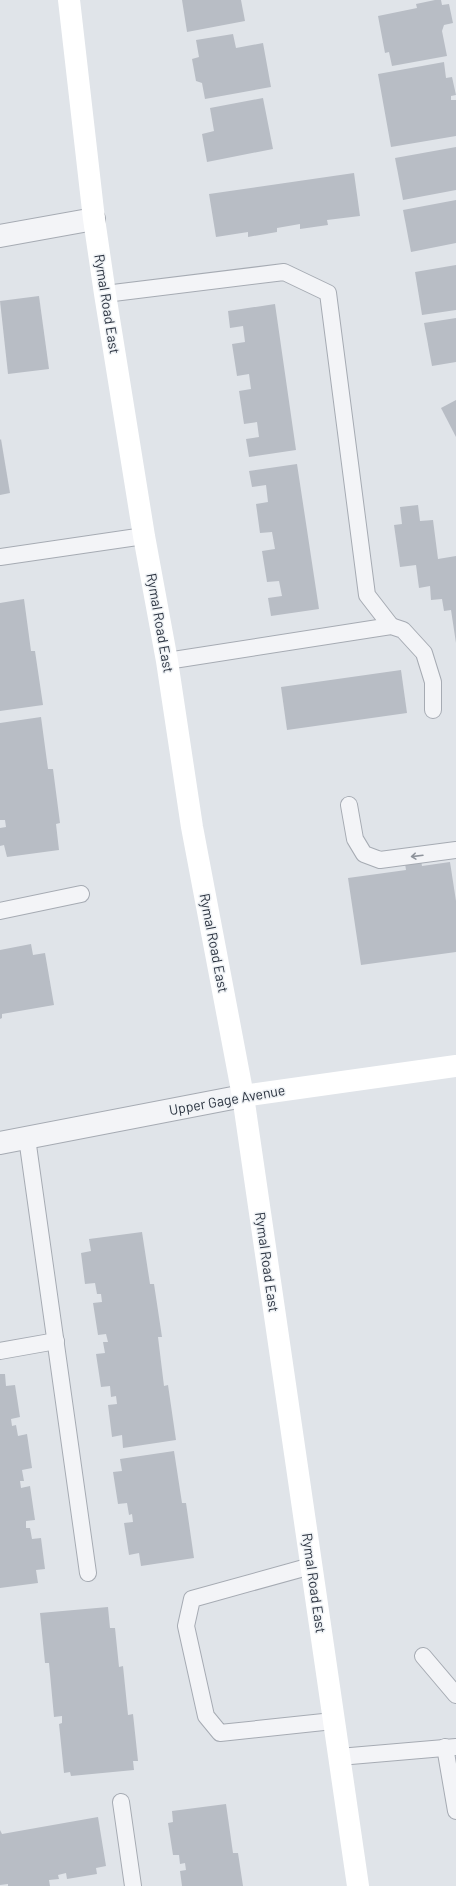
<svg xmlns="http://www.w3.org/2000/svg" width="456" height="1886" font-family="Barlow,sans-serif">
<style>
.building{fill:#b8bdc5}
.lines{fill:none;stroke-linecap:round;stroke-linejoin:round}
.service-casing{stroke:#a6abb3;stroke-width:18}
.minor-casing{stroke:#a6abb3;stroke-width:24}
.service{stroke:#f3f4f7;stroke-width:16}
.minor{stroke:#f3f4f7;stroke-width:22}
.secondary{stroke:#fff;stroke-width:22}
.oneway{stroke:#8e939b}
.labels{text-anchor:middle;stroke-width:3;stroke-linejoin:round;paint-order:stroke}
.street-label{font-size:14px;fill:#2a323f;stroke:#f0f3f6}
</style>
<rect width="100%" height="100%" fill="#e0e4e9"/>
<g class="building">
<polygon points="182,0 241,0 245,21 187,32"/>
<polygon points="435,0 441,0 442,5 449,4 453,23 444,25 442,31 447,56 392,66 389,52 385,53 378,16 417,8 416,4"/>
<polygon points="233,34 236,48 263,43 271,87 205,99 202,83 196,81 192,59 199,57 196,40"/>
<polygon points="444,62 446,78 452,77 456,95 451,96 451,100 456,100 456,136 391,147 378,74"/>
<polygon points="263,98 273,149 207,162 202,134 214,131 210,108"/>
<polygon points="456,147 456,190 403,200 395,158"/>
<polygon points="354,173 360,216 327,220 328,225 300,229 300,224 277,228 277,232 248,237 248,232 216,237 209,194"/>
<polygon points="456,200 456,243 411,252 403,210"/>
<polygon points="456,265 456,310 422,315 415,272"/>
<polygon points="39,296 49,369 8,374 0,301"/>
<polygon points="275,304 296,450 249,457 246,439 259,437 257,422 244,424 239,391 251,389 249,374 237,376 232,344 245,342 243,326 230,328 228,311"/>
<polygon points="456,318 456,362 432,366 424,323"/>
<polygon points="456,400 456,437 441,408"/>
<polygon points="1,439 10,493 0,495 0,440"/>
<polygon points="297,464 319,609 271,616 268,598 282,596 279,581 267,582 262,551 275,549 272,532 260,533 256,504 268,502 266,485 252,487 249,471"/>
<polygon points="418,505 420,521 433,520 438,559 456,556 456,643 451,610 444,611 442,599 431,600 430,586 419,588 416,565 400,567 394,525 402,524 400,507"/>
<polygon points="24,599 31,651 35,651 43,705 0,711 0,603"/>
<polygon points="401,670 407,713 287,730 281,687"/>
<polygon points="41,717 48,769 53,769 60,823 56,824 59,850 7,857 4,845 0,846 0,828 6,827 5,820 0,820 0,723"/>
<polygon points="420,855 422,866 450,862 456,901 456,952 361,965 348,878 406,870 404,857"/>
<polygon points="31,944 33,955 45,953 54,1005 2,1014 2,1018 0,1019 0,950"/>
<polygon points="142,1232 150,1284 154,1284 162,1337 158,1337 164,1386 168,1385 176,1440 123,1448 122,1435 112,1437 108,1405 117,1404 116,1396 111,1397 110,1386 101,1387 96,1354 105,1353 103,1342 108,1342 106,1334 98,1335 93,1303 102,1302 101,1294 97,1294 95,1283 85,1284 81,1253 91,1251 89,1239"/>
<polygon points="0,1374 5,1374 6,1386 15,1385 20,1417 11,1419 12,1426 16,1425 18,1436 27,1434 32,1468 22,1470 24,1481 20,1481 21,1488 30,1486 35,1520 26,1521 26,1528 30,1528 32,1539 41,1538 45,1569 36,1570 38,1583 0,1588"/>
<polygon points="174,1451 182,1503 186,1503 194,1558 141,1566 139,1553 129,1555 124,1523 133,1522 132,1514 129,1515 127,1503 118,1504 113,1472 122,1471 120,1459"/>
<polygon points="108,1607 110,1628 115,1628 119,1667 123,1666 128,1715 133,1714 138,1761 133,1761 134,1770 71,1776 70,1772 64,1773 59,1724 62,1723 62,1716 54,1717 49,1663 45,1663 40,1613"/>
<polygon points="226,1804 233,1853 238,1853 243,1886 182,1886 180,1871 186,1870 185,1863 180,1864 179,1855 173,1855 168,1823 173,1822 172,1811"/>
<polygon points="98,1817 106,1866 96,1868 97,1874 67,1879 66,1873 58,1875 59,1879 49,1880 50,1886 8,1886 8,1884 0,1885 0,1830 2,1834"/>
</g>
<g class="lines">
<defs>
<g id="service">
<polyline points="105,294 284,272 328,293 367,595 391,626"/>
<polyline points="0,557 144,536"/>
<polyline points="167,661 391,626 403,630 424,653 433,682 433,710"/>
<polyline points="349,805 355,839 364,854 380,860 456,850"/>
<polyline points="0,911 81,894"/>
<polyline points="27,1138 88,1573"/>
<polyline points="0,1351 56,1341"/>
<polyline points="311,1566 192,1599 186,1626 206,1716 220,1733 333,1721"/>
<polyline points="423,1656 456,1695"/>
<polyline points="445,1747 456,1811"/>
<polyline points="339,1757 456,1747"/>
<polyline points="121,1802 133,1886"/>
</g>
<g id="minor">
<polyline points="0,236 94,219"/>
<polyline points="0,1143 243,1096"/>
</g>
</defs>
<use href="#service" class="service-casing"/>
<use href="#minor" class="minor-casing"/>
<use href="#service" class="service"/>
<use href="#minor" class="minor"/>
<g class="secondary">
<polyline points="69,0 94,219 105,294 144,536 167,661 192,827 243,1096 358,1886"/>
<polyline points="243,1096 456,1066"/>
</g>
</g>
<defs><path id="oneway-shaft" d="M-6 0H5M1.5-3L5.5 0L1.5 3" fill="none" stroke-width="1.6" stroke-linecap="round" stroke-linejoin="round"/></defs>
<use class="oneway" href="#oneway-shaft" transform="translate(417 856) rotate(173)"/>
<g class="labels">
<g class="street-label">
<text transform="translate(107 304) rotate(81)" y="5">Rymal Road East</text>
<text transform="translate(160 623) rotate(80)" y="5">Rymal Road East</text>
<text transform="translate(214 943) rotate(79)" y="5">Rymal Road East</text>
<text transform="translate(227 1100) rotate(-10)" y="5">Upper Gage Avenue</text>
<text transform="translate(267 1262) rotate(82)" y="5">Rymal Road East</text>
<text transform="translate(314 1583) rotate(82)" y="5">Rymal Road East</text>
</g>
</g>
</svg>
